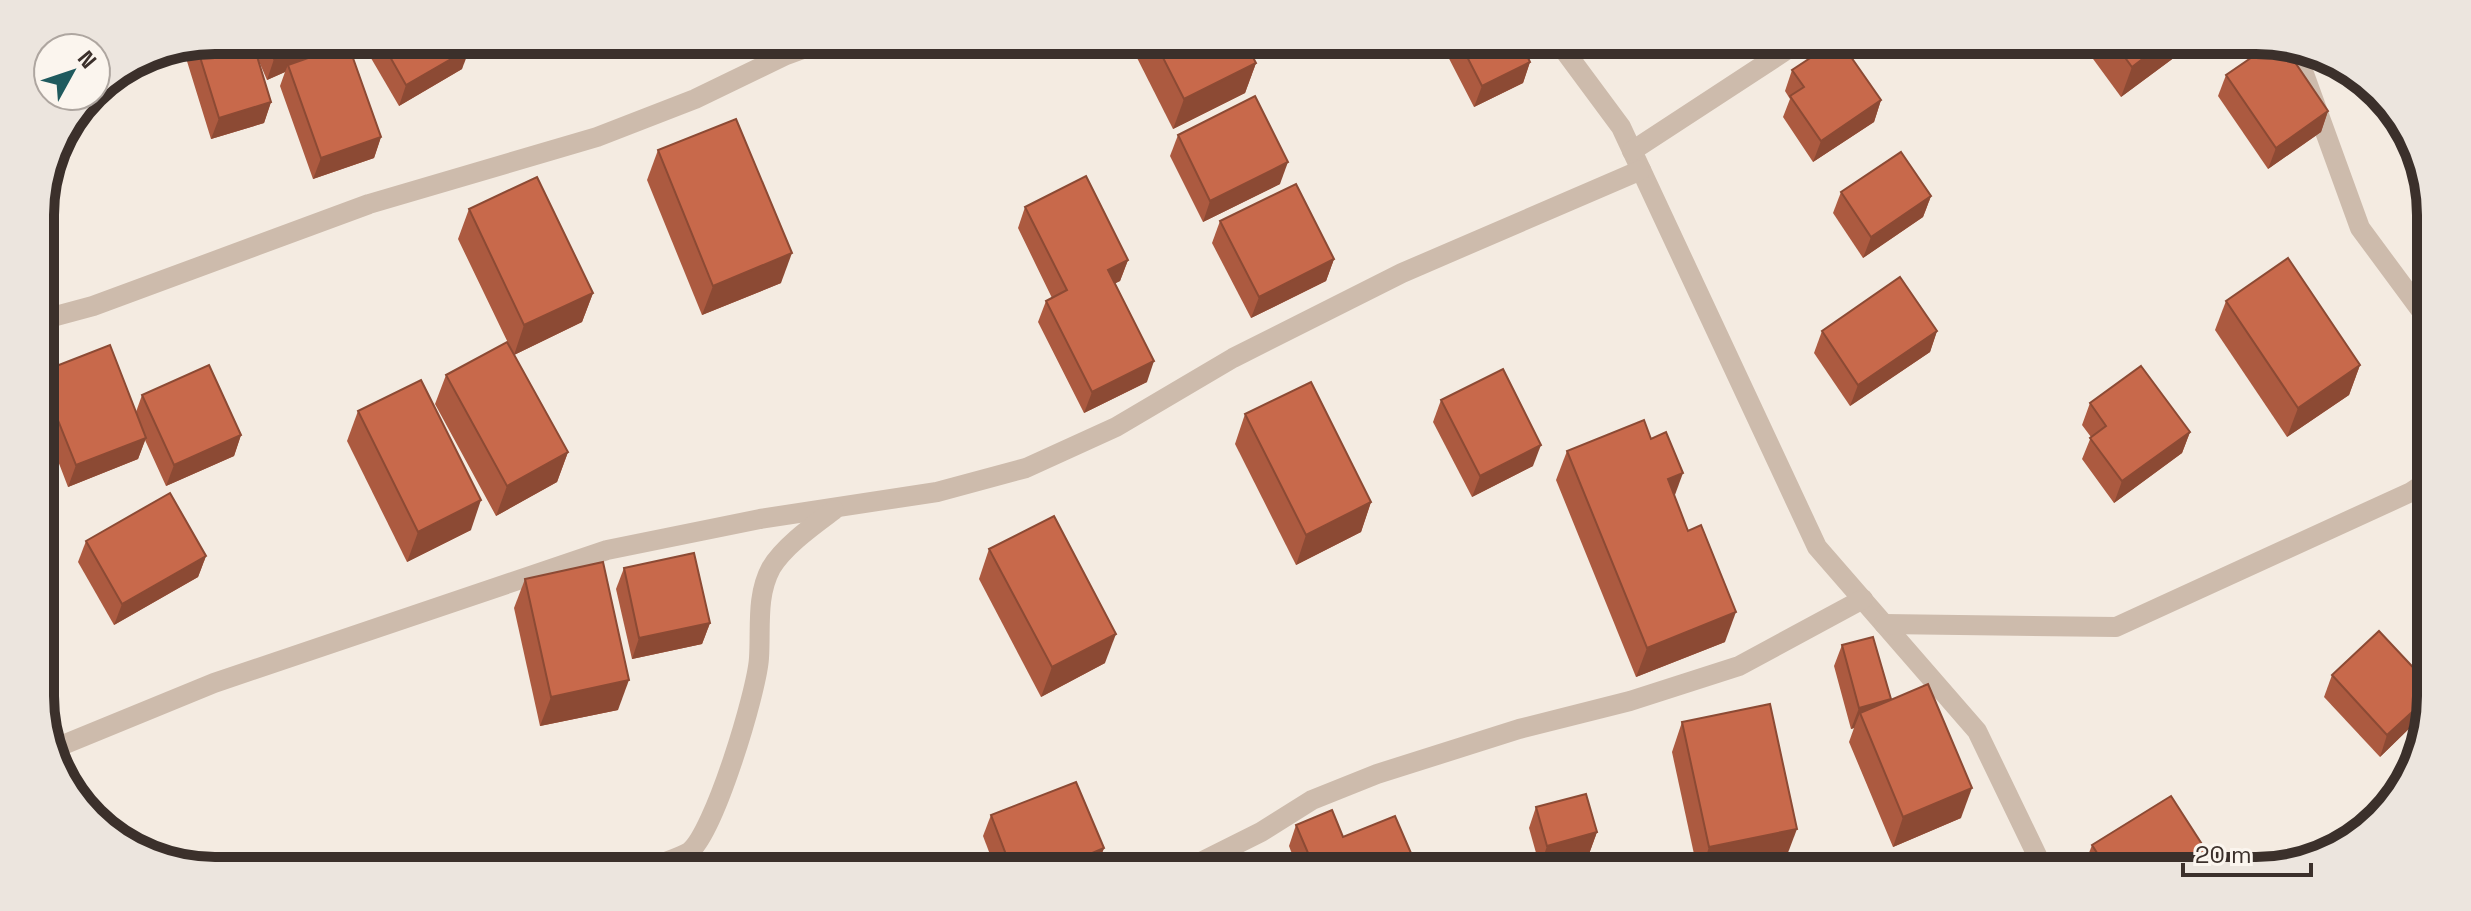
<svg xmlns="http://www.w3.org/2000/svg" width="2471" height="911" font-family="'Space Grotesk',sans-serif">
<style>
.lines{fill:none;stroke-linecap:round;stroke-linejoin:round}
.minor{stroke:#cdbbac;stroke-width:20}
.wall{fill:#ac5a40}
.shaded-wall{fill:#8c4a34}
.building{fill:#c8694b;stroke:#8c4a34;stroke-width:2}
.rim{fill:none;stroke:#3b302b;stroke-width:10}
</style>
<rect width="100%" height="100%" fill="#f4ebe1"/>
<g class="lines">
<g class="minor">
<polyline points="1561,46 1621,127 1817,547 1977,731 2044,870"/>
<polyline points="2295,49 2360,228 2428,320"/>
<polyline points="1632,151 1791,47"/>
<polyline points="41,320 93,306 369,204 597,137 695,99 786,55 819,43"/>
<polyline points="1884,624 2116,627 2411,492 2426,482"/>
<polyline points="53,749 214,683 607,550 760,519 937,492 1026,468 1116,427 1233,358 1402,273 1641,170"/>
<path d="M661 864C669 860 681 857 689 852 714 834 757 691 759 658 761 628 756 596 771 568 784 546 814 525 834 510"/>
<polyline points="1193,866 1261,832 1312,800 1377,774 1519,729 1630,701 1739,666 1863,599"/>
</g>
</g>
<g class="wall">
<polygon points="215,40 334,41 330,50 381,137 374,158 313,179 280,86 285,72 267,80 258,59 271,102 264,123 211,139 186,58 191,45"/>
<polygon points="361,41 466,41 462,69 399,106"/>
<polygon points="1130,44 1246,44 1256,63 1245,93 1173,129"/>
<polygon points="1442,45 1532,46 1528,57 1530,62 1523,83 1474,107"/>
<polygon points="2085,48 2181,49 2179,54 2121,97"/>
<polygon points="1792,70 1881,100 1874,122 1813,162 1783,117 1790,99 1785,91"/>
<polygon points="2226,75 2328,111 2321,132 2268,169 2218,96"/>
<polygon points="1178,135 1280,184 1203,222 1170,156"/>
<polygon points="658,150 781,283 702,315 647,180"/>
<polygon points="1841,192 1931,196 1923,217 1863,258 1833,213"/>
<polygon points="1025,207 1128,260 1120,281 1115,283 1147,382 1084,413 1038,322 1046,301 1052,298 1018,228"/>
<polygon points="469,209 593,293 582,322 514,355 568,452 557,482 496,516 435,404 446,375 510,347 458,239"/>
<polygon points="1220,221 1334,259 1326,281 1251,318 1212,243"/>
<polygon points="2226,301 2360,365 2349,395 2287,437 2215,330"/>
<polygon points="1822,331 1937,331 1930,352 1850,406 1814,353"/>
<polygon points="41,372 136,412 142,395 241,435 234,456 166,486 145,440 138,459 68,487 42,419"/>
<polygon points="1441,400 1533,466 1472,497 1433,422"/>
<polygon points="2090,403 2190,432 2182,453 2114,503 2082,459 2091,437 2082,425"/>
<polygon points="358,411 471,530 407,562 347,441"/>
<polygon points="1245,414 1371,502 1361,532 1296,565 1235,444"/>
<polygon points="1567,451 1674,496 1725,642 1636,677 1556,480"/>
<polygon points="86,541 206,556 198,577 114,625 78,562"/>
<polygon points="989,549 1105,663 1041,697 979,579"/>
<polygon points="624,568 710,623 702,644 632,659 616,589"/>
<polygon points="525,579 618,710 540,726 514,608"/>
<polygon points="1842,645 1891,699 1961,818 1893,847 1849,742 1854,728 1851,729 1834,666"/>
<polygon points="2332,675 2423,678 2422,716 2380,757 2324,697"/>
<polygon points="1682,722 1786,858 1738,868 1697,868 1672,752"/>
<polygon points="1536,807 1597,832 1589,854 1540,867 1529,828"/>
<polygon points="991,815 1104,848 1097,866 994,865 983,836"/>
<polygon points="1296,825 1343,837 1417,867 1297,867 1289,846"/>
<polygon points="2092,845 2200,870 2087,870 2084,866"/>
</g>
<g class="shaded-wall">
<polygon points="318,40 334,41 329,54 288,65 285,72 267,80 274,59"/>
<polygon points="1529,46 1532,46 1526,64 1530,62 1523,83 1474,107 1482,86 1524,49"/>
<polygon points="470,48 462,69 399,106 406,85"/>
<polygon points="2157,48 2181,49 2179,54 2121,97 2132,67"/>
<polygon points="1256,63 1245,93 1173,129 1184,99"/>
<polygon points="1881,100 1874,122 1813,162 1821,141"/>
<polygon points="271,102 264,123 211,139 219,118"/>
<polygon points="2328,111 2321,132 2268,169 2276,148"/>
<polygon points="381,137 374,158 313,179 321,158"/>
<polygon points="1288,162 1280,184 1203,222 1210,201"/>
<polygon points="1931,196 1923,217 1863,258 1871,237"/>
<polygon points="792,253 781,283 702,315 713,286"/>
<polygon points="1334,259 1326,281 1251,318 1259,297"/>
<polygon points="1128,260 1120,281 1101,291 1108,270"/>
<polygon points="593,293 582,322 514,355 524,325"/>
<polygon points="1937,331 1930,352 1850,406 1858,385"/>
<polygon points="1154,361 1147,382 1084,413 1092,392"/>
<polygon points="2360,365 2349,395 2287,437 2298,408"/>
<polygon points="2190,432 2182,453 2114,503 2122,481"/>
<polygon points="241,435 234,456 166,486 174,465"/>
<polygon points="146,438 138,459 68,487 76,465"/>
<polygon points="1541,445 1533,466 1472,497 1480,476"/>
<polygon points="568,452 557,482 496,516 507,486"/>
<polygon points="1683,473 1672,503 1668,479"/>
<polygon points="481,500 471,530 407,562 418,532"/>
<polygon points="1371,502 1361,532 1296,565 1306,535"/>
<polygon points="206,556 198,577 114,625 122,604"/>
<polygon points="1736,612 1725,642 1636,677 1647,648"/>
<polygon points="710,623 702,644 632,659 639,638"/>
<polygon points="1116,634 1105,663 1041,697 1052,667"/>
<polygon points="629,680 618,710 540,726 551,697"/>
<polygon points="1891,699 1860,713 1854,728 1851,729 1859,708"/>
<polygon points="2423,702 2422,716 2380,757 2387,735"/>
<polygon points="1972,788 1961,818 1893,847 1903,817"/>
<polygon points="1797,829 1786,858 1738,868 1702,868 1709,847"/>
<polygon points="1597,832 1589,854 1540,867 1547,846"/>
<polygon points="1104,848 1097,866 1062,866"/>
<polygon points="2207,852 2200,870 2178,870"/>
</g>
<g class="building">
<polygon points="215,40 252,40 271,102 219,118 196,44"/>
<polygon points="267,40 318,40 274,59"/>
<polygon points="381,41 466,41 470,48 406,85"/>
<polygon points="348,44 381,137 321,158 288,65"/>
<polygon points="1156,44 1246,44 1256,63 1184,99"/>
<polygon points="1461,45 1529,46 1524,49 1530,62 1482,86"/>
<polygon points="1827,47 1844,47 1881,100 1821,141 1790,96 1804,87 1792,70"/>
<polygon points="2118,48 2157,48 2132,67"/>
<polygon points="2264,49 2286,49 2328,111 2276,148 2226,75"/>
<polygon points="1255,96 1288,162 1210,201 1178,135"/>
<polygon points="736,119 792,253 713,286 658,150"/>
<polygon points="1901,152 1931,196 1871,237 1841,192"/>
<polygon points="1086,176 1128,260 1108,270 1154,361 1092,392 1046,301 1067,290 1025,207"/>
<polygon points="537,177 593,293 524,325 469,209"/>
<polygon points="1296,184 1334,259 1259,297 1220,221"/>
<polygon points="2288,258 2360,365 2298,408 2226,301"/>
<polygon points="1900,277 1937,331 1858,385 1822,331"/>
<polygon points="507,342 568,452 507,486 446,375"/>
<polygon points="110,345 146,438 76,465 41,378 41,372"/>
<polygon points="209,365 241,435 174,465 142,395"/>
<polygon points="2141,366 2190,432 2122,481 2090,438 2106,426 2090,403"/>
<polygon points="1503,369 1541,445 1480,476 1441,400"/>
<polygon points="421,380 481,500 418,532 358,411"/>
<polygon points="1311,382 1371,502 1306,535 1245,414"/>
<polygon points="1644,420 1651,439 1666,432 1683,473 1668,479 1688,531 1701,525 1736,612 1647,648 1567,451"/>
<polygon points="170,493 206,556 122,604 86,541"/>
<polygon points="1054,516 1116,634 1052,667 989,549"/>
<polygon points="694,553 710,623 639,638 624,568"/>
<polygon points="603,562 629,680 551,697 525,579"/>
<polygon points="2379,631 2423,678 2423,702 2387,735 2332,675"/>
<polygon points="1873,637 1891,699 1859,708 1842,645"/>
<polygon points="1928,684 1972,788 1903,817 1860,713"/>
<polygon points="1770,704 1797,829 1709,847 1682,722"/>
<polygon points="1076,782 1104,848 1062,866 1010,865 991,815"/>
<polygon points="1586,794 1597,832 1547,846 1536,807"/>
<polygon points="2171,796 2207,852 2178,870 2108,870 2092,845"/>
<polygon points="1332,810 1343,837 1395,816 1417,867 1314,867 1296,825"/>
<polygon points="1902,854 1905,869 1828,868"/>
</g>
<path d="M0 0H2471V911H0ZM215 54H2256A161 161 0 0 1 2417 215V696A161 161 0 0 1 2256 857H215A161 161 0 0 1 54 696V215A161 161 0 0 1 215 54Z" fill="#ece5de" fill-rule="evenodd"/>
<path class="rim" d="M215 54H2256A161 161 0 0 1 2417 215V696A161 161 0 0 1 2256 857H215A161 161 0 0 1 54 696V215A161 161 0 0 1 215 54Z"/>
<g transform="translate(72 72) rotate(50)"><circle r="38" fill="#fbf5ee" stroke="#aea6a0" stroke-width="2"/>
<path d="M0-6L14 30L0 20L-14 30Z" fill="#1f5a5e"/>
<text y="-12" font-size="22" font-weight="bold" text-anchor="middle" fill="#3b302b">N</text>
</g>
<path d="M2183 863v12h128v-12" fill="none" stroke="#3b302b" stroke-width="4"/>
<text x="2195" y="863" font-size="24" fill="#3b302b" stroke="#fbf5ee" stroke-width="6" paint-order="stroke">20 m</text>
</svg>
